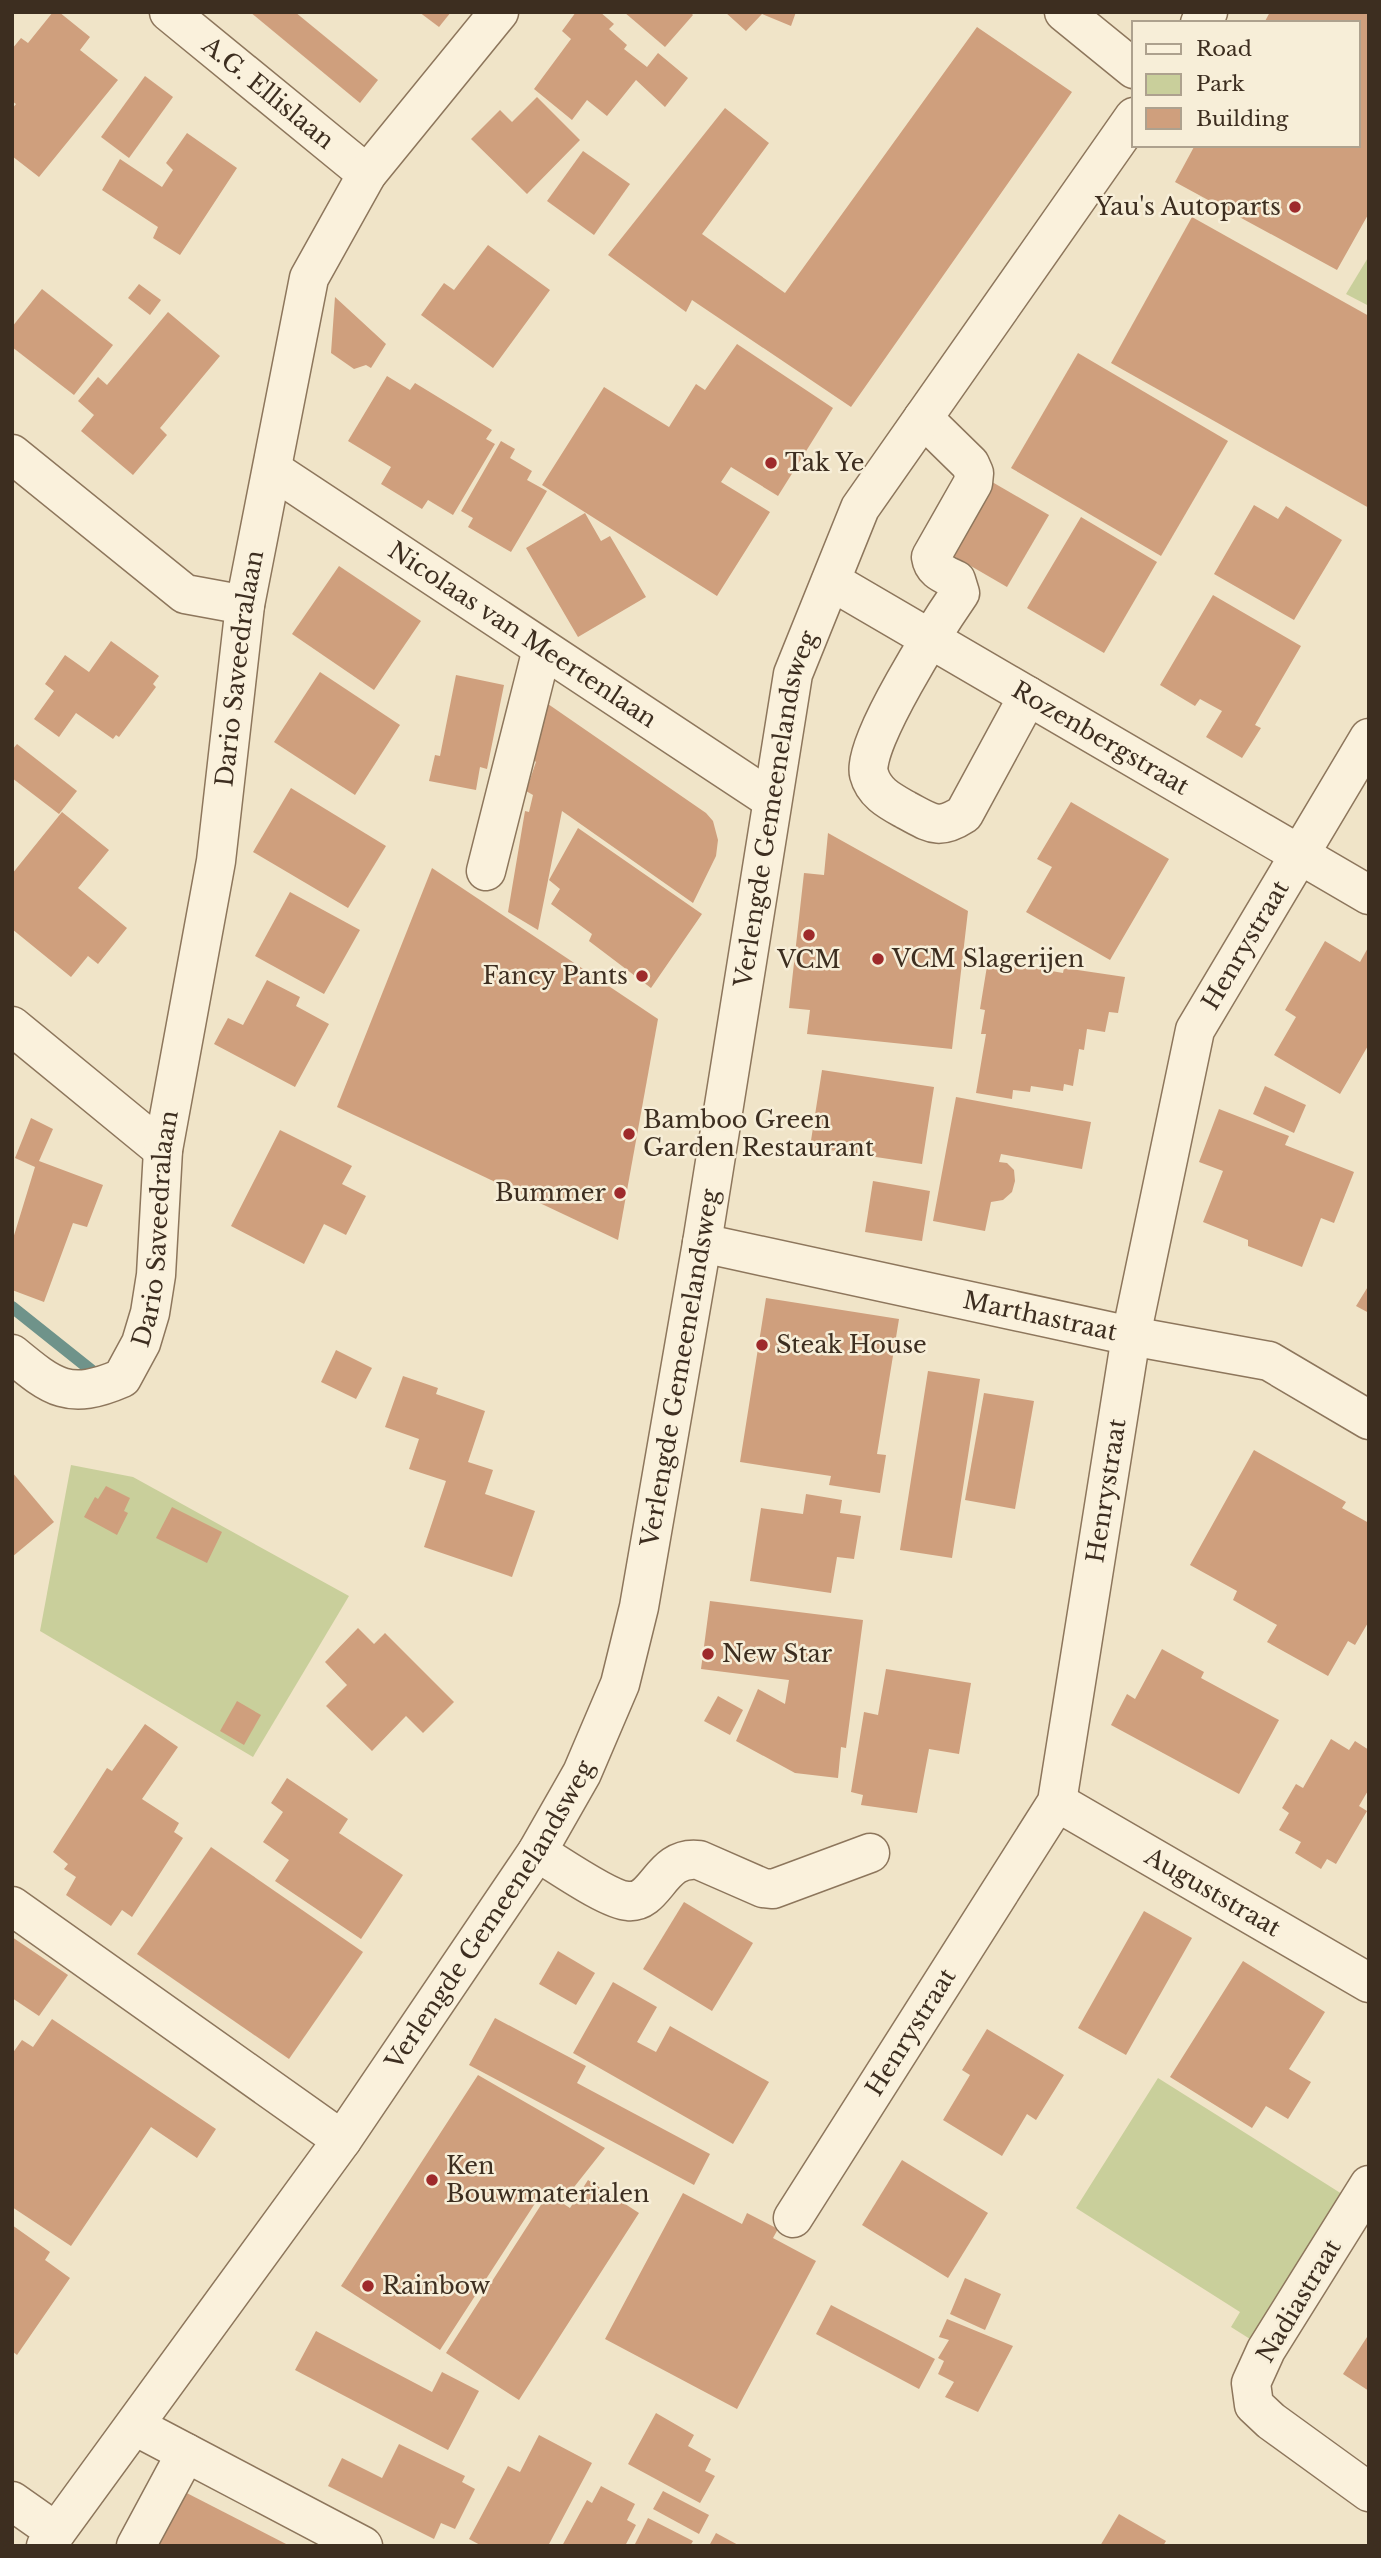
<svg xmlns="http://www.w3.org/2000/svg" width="1381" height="2558" font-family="'Libre Baskerville',serif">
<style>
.green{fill:#c9cf9b}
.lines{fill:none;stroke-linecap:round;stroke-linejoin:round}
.stream{stroke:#6f938a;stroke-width:12}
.building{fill:#cf9f7d}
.minor-casing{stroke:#8d765c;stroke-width:41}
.minor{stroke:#faf1dc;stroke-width:38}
.poi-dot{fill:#9e2a2b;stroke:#f7eed8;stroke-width:2.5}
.labels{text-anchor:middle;stroke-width:5;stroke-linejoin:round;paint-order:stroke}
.street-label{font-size:24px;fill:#3d2e20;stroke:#f7eed8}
.poi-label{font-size:24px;fill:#3d2e20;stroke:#f7eed8;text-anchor:start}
</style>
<rect width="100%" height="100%" fill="#f0e4c8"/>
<g class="green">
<polygon points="1369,256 1369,306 1346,294"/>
<polygon points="71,1465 133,1477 349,1596 253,1757 40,1631"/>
<polygon points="1158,2078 1342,2194 1250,2339 1231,2327 1240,2312 1076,2208"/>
</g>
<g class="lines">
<polyline class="stream" points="12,1307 101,1378"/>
</g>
<g class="building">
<polygon points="53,12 59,12 90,37 80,50 118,80 39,177 12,156 12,109 16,104 12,101 12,49 21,38 28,43"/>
<polygon points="250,12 295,12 378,80 360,103"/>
<polygon points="419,12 451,12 439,27"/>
<polygon points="576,12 600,12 614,24 609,29 627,45 624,49 647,67 658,53 688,78 665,107 636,80 607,116 587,100 572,120 534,89 571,39 562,31"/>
<polygon points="624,12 690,12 693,15 665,47"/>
<polygon points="725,12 796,12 791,26 762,14 746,31"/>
<polygon points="1270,12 1369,12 1369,213 1337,270 1175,182 1195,145 1358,145 1358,23 1264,23"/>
<polygon points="977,27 1072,92 851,407 692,300 686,312 608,255 725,108 769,143 702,234 785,293"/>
<polygon points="145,76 173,97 129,158 101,137"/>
<polygon points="537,97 580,140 527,194 471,139 500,110 512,122"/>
<polygon points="187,133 237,168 180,255 153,238 158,227 102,190 120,159 162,187 173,170 166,163"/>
<polygon points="583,151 630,184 594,235 547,201"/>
<polygon points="1192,217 1369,316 1369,508 1111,363"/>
<polygon points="488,245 550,290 493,368 421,315 444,283 454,290"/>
<polygon points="139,284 161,300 150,315 128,298"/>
<polygon points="42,289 113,345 74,395 12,347 12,327"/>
<polygon points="335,297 386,344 371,368 366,365 354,369 331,353"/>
<polygon points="168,312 220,356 160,428 167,435 133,475 81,431 94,415 78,401 98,377 107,385"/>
<polygon points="737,344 833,408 778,496 731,467 721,482 770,512 717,596 542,485 604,387 669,427 696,384 705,390"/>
<polygon points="1078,353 1228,441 1161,556 1011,468"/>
<polygon points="387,376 410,390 415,383 492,430 486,439 495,444 453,515 428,500 422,509 381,484 391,467 348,441"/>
<polygon points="501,441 515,449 510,458 532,471 527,480 547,491 511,552 468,527 473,518 461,511"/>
<polygon points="987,479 1049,515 1007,587 945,551"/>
<polygon points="1254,505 1278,519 1286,506 1342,540 1294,620 1214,574"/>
<polygon points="585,513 601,541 610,536 646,597 578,637 526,548"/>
<polygon points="1081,517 1157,562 1104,653 1027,608"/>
<polygon points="339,566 421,621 374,690 292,634"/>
<polygon points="1213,595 1301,646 1255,725 1261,728 1242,758 1206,737 1222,711 1200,699 1195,706 1160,685"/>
<polygon points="111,641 159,676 153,684 156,687 119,737 116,735 113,739 76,713 59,737 34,719 54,691 45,684 65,655 89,672"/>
<polygon points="320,672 400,725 355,795 274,742"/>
<polygon points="456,675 504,685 487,769 480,767 476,790 429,781 435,755 440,756"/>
<polygon points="548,704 706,813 713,821 718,840 716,856 693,903 562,811 538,930 508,912 525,811 529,812 533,795 526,791 536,762 522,749"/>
<polygon points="17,744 77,791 59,814 12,778 12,750"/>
<polygon points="291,788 386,846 348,908 253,852"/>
<polygon points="1071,802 1169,859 1110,960 1026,912 1052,867 1037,859"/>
<polygon points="62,812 109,850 78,888 127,928 98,964 88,956 71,977 12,929 12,874"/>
<polygon points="578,828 702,914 651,988 589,941 592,934 551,904 560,889 549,880"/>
<polygon points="828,833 968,911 952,1049 807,1034 810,1010 789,1008 804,873 824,875"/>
<polygon points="432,868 658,1019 618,1240 337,1107"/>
<polygon points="290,892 360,930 324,994 255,956"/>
<polygon points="1325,941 1360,962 1369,946 1369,1044 1340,1094 1274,1055 1296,1017 1285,1010"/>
<polygon points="988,960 1063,973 1064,968 1125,977 1118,1013 1109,1012 1105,1032 1087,1029 1084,1050 1079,1049 1073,1086 1064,1084 1063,1091 1031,1086 1030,1092 1013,1090 1012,1099 976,1093 986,1034 981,1034 985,1010 980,1009"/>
<polygon points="267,980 300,997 296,1006 329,1024 295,1087 214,1044 228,1018 243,1025"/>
<polygon points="822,1070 934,1087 922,1164 810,1147"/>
<polygon points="1265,1086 1306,1105 1294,1133 1253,1114"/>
<polygon points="956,1097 1091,1122 1082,1169 1001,1154 999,1162 1007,1163 1014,1170 1015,1181 1012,1192 1003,1200 991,1202 985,1231 933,1221"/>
<polygon points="1219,1109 1289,1136 1285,1145 1354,1172 1334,1223 1321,1218 1302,1267 1248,1246 1248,1240 1203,1222 1223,1171 1199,1162"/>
<polygon points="31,1118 53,1129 39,1161 103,1185 87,1227 73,1223 44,1302 12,1290 12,1242 35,1167 15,1158"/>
<polygon points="280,1130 352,1166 342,1184 366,1196 346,1235 324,1224 304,1264 231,1226"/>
<polygon points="873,1181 930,1191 922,1241 865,1232"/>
<polygon points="1369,1285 1369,1313 1356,1306"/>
<polygon points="766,1298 899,1319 877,1454 886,1455 880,1493 829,1485 831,1476 740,1462"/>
<polygon points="336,1350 372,1368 356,1399 321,1382"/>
<polygon points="928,1371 980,1379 952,1558 900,1550"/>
<polygon points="403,1376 438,1388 436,1394 485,1411 468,1462 493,1470 485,1494 535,1511 512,1577 424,1547 446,1481 409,1469 419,1439 385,1427"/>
<polygon points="984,1393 1034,1401 1015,1509 965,1500"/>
<polygon points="1254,1450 1346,1502 1342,1508 1369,1523 1369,1621 1355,1645 1348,1641 1328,1676 1267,1642 1277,1625 1233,1600 1237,1591 1190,1565"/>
<polygon points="12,1472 54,1522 12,1557"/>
<polygon points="106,1486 130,1498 124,1511 128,1513 117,1535 84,1517 95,1497 98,1499"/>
<polygon points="806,1494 842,1500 840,1513 861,1516 854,1559 837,1557 831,1593 750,1581 761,1508 803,1514"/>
<polygon points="172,1507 222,1532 207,1563 156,1538"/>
<polygon points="710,1601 863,1620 846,1748 841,1747 838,1778 795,1773 736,1741 758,1689 785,1704 789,1680 701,1669"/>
<polygon points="358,1628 374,1644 385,1633 454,1702 423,1733 406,1716 372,1751 326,1706 347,1685 325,1662"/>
<polygon points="1162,1649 1204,1672 1201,1678 1279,1720 1239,1794 1111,1725 1127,1694 1135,1699"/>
<polygon points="886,1669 971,1683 959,1754 929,1749 917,1813 861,1805 863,1795 851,1792 864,1712 878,1715"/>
<polygon points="718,1696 743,1710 730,1735 704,1721"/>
<polygon points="237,1701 261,1715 244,1745 220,1731"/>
<polygon points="145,1724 178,1747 142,1799 179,1823 174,1832 183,1838 132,1917 122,1910 111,1926 66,1895 76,1877 64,1869 68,1864 53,1852 107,1768 112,1771"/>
<polygon points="1331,1739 1349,1750 1355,1741 1369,1750 1369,1789 1359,1806 1367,1811 1336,1864 1327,1859 1321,1869 1295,1853 1301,1842 1279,1830 1289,1813 1282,1808 1296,1784 1303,1788"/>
<polygon points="287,1778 348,1819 339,1833 403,1875 361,1939 275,1881 289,1860 263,1842 283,1812 271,1803"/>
<polygon points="211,1847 363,1952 289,2059 137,1954"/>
<polygon points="684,1902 753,1943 712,2011 643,1969"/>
<polygon points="1144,1911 1192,1938 1126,2055 1078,2028"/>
<polygon points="12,1937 68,1975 39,2016 12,1998"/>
<polygon points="558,1951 595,1973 576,2005 539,1984"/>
<polygon points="1243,1961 1325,2012 1289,2069 1311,2082 1288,2119 1266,2106 1252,2128 1170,2077"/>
<polygon points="613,1982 657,2007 637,2042 656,2052 670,2026 769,2082 733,2144 573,2053"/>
<polygon points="495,2018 586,2066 577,2083 710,2154 694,2185 469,2065"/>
<polygon points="52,2019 216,2129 197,2158 151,2127 71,2246 12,2207 12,2054 22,2040 33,2047"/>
<polygon points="987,2029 1064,2075 1036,2120 1027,2114 1002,2156 943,2120 970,2075 962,2070"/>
<polygon points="478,2075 605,2148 563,2201 545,2188 440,2350 341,2286"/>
<polygon points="902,2160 988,2213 948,2278 862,2225"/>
<polygon points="588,2180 639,2213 519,2400 446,2353 548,2194 570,2208"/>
<polygon points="683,2193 742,2224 747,2213 778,2229 773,2238 816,2261 737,2409 605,2339"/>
<polygon points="12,2225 50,2252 45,2260 70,2278 17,2355 12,2351"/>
<polygon points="965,2278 1001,2294 985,2330 950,2314"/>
<polygon points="831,2305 935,2359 919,2389 816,2334"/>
<polygon points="947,2319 1013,2346 978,2412 945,2397 954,2382 938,2374 944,2361 938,2358 949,2340 939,2337"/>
<polygon points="316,2331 432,2392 442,2372 479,2391 448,2450 295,2370"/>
<polygon points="1369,2334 1369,2391 1343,2374"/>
<polygon points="656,2413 694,2435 688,2446 711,2459 705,2471 715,2476 700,2503 628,2464"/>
<polygon points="539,2435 592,2463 548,2546 482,2546 469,2539 508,2466 520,2472"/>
<polygon points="399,2444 465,2476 462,2482 475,2489 455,2529 441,2523 434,2539 328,2486 342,2458 382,2478"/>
<polygon points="601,2486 635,2504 627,2520 636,2525 625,2546 562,2546 587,2500 592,2503"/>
<polygon points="175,2487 290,2546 145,2546"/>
<polygon points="663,2491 709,2515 699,2534 653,2509"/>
<polygon points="1119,2514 1166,2541 1163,2546 1100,2546"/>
<polygon points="648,2518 693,2541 690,2546 634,2546"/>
<polygon points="716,2533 740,2546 709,2546"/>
</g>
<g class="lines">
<defs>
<g id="minor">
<path id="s1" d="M169 12 367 174"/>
<polyline points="1064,12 1134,69"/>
<polyline points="1200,23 1208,12"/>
<path d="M923 418 970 464 974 473 973 483 931 557C933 571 944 574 956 580L960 593C940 622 861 744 869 774 874 793 890 801 906 810 931 823 938 831 964 814L1028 696"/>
<polyline points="12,454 185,594 245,605"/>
<path id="s2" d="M273 470 772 800"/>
<path id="s3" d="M831 581 1369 895"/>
<polyline points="486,871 542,649"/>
<polyline points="12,1026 163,1150"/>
<path id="s4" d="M702 1243 1131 1336 1269 1361 1369 1420"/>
<path id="s5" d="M12 1354C53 1388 69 1401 122 1378L141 1343 150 1313 156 1275 163 1150 216 861 245 605 309 278 367 174 499 12"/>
<path id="s6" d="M1057 1802 1369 1983"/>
<path d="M537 1852C556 1863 608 1900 628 1901 657 1904 660 1855 699 1860L763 1888 773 1889 870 1853"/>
<polyline points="12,1906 342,2140"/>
<polyline points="1369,2185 1266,2350 1251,2383 1254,2405 1271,2421 1369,2492"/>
<path id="s7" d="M793 2218 1057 1802 1131 1336 1195 1030 1369 738"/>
<polyline points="135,2426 363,2546"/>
<polyline points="12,2501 56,2532"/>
<path id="s8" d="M46 2546 342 2140 537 1852 582 1773 620 1684 639 1607 702 1243 793 674 860 508 1134 117"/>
<polyline points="136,2546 186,2453"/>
</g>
</defs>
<use href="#minor" class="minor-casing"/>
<use href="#minor" class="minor"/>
</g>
<g class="poi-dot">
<circle cx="1295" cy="207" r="7"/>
<circle cx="771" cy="463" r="7"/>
<circle cx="809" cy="935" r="7"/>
<circle cx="878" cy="959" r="7"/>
<circle cx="642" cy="976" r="7"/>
<circle cx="629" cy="1134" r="7"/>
<circle cx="620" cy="1193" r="7"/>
<circle cx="762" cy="1345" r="7"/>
<circle cx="708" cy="1654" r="7"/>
<circle cx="432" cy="2180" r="7"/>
<circle cx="368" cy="2286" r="7"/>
</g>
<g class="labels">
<g class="street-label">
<text dy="8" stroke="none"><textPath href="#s1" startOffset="128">A.G. Ellislaan</textPath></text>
<text dy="8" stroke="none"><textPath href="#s2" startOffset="299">Nicolaas van Meertenlaan</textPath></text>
<text dy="8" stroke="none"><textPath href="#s5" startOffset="845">Dario Saveedralaan</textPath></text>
<text dy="8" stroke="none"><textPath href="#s3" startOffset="312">Rozenbergstraat</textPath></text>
<text dy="8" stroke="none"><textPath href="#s8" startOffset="1927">Verlengde Gemeenelandsweg</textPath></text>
<text dy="8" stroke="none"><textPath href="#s7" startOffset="1376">Henrystraat</textPath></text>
<text dy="8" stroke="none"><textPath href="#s5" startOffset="278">Dario Saveedralaan</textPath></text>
<text dy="8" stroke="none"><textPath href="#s4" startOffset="346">Marthastraat</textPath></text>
<text dy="8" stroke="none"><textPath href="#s8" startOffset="1360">Verlengde Gemeenelandsweg</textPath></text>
<text dy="8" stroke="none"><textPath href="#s7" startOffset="808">Henrystraat</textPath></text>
<text dy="8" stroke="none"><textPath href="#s6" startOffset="180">Auguststraat</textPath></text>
<text dy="8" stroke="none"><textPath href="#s8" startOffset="772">Verlengde Gemeenelandsweg</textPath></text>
<text dy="8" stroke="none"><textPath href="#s7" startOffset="220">Henrystraat</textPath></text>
<text transform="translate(1299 2301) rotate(-59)" y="8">Nadiastraat</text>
</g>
<g class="poi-label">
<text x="1281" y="215" text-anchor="end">Yau's Autoparts</text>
<text x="785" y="471">Tak Ye</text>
<text x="892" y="967">VCM Slagerijen</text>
<text x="809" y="968" text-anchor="middle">VCM</text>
<text x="628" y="984" text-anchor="end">Fancy Pants</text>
<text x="643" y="1128">Bamboo Green<tspan x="643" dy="28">Garden Restaurant</tspan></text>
<text x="606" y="1201" text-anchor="end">Bummer</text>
<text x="776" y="1353">Steak House</text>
<text x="722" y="1662">New Star</text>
<text x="446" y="2174">Ken<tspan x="446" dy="28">Bouwmaterialen</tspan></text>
<text x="382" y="2294">Rainbow</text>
</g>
</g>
<rect width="1381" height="2558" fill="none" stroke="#3d2e20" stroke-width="28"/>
<rect x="1132" y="21" width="228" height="126" fill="#f7eed8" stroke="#ada18e" stroke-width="2"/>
<rect x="1146" y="44" width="35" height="10" fill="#faf1dc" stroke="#ada18e" stroke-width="2"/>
<text x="1196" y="56" font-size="21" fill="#3d2e20">Road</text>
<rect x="1146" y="74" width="35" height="21" fill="#c9cf9b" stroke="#ada18e" stroke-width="2"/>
<text x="1196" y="91" font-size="21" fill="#3d2e20">Park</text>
<rect x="1146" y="108" width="35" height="21" fill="#cf9f7d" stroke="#ada18e" stroke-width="2"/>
<text x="1196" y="126" font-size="21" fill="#3d2e20">Building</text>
</svg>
